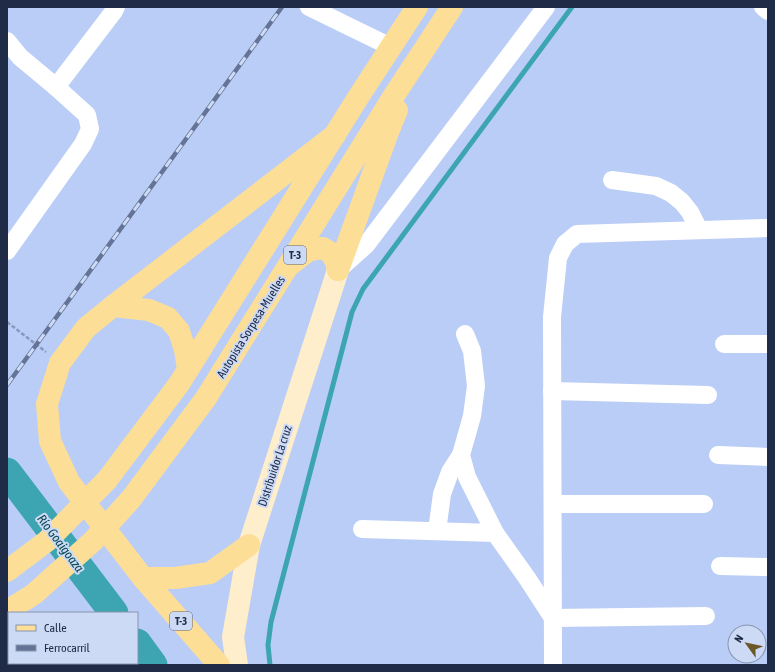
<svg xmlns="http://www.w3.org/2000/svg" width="775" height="672" font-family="'Asap Condensed',sans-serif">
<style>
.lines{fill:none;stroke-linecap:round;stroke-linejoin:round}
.stream{stroke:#3ca5b1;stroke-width:5}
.river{stroke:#3ca5b1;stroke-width:29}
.path{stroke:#8999be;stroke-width:2.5;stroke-dasharray:4 2;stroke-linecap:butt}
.minor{stroke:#fff;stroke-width:18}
.secondary{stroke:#feeecb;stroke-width:22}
.primary{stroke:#fdde97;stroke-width:22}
.rail-casing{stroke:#657496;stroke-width:4.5}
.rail{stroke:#cddaf6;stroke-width:3;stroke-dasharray:9;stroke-linecap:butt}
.labels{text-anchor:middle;stroke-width:4;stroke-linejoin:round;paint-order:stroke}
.shield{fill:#cddaf6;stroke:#54607c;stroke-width:1}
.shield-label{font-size:11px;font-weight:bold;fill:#202c47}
.street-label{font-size:12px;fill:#202c47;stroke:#cddaf6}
.water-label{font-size:13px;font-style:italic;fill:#08484f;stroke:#cddaf6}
</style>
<rect width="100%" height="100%" fill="#bacdf7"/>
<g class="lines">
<polyline class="stream" points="270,665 268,645 271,622 352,312 363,289 572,7"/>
<g class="river">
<polyline points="7,472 114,613"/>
<polyline points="137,643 153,665"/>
</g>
<polyline class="path" points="7,322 46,352"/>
<g class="minor">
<polyline points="309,7 391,47"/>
<polyline points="763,7 768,11"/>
<polyline points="7,41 20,57 56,87 87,115 90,129 83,144 7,251"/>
<polyline points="56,87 114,11 116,7"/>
<polyline points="612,180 656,186 671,193 682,202 690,212 699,230"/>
<polyline points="338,270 366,245 546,7"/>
<polyline points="465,334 472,351 476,386 472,416 461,455 467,477 495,533 527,578 553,618 706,616"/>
<polyline points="724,344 768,344"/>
<polyline points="552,391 708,395"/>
<polyline points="718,455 768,457"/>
<polyline points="553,504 704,504"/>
<polyline points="362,529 495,533"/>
<polyline points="437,531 442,494 450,472 461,455"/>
<polyline points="720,566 768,567"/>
<polyline points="553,665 552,317 558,258 565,244 577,234 768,228"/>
</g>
<polyline class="secondary" points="237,665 233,637 249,545 338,270"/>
<g class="primary">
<polyline points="291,264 309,250 323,248 331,253 336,262 338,270"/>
<polyline points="338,270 388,132 397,110"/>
<polyline points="113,306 149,310 168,318 179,331 185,350 188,369"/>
<polyline points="7,571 47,541 107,480 179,384 359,96 417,7"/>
<polyline points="143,578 175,578 210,573 249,545"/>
<polyline points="7,611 34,594 93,541 131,499 206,398 393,97 452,7"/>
<polyline points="219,665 143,578 69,482 50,441 47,404 60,363 86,328 113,306 335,135"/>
</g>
<defs>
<polyline id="rail" points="7,385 282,7"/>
</defs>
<use href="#rail" class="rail-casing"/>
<use href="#rail" class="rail"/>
</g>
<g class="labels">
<g class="shield">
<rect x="284" y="246" width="22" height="18" rx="3"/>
<rect x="170" y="612" width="22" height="18" rx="3"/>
</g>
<g class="shield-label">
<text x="295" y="259">T-3</text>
<text x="181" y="625">T-3</text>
</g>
<g class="street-label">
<text transform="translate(251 327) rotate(-58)" y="4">Autopista Sorpesa-Muelles</text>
<text transform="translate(275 466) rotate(-72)" y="4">Distribuidor La cruz</text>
</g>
<g class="water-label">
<text transform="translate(61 543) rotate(53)" y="5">Río Goaigoaza</text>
</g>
</g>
<rect width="775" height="672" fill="none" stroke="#202c47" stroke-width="16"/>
<rect x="8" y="612" width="130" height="52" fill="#cddaf6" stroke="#8894b0"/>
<rect x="16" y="625" width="20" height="6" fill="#fdde97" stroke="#8894b0"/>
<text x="44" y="632" font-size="12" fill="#202c47">Calle</text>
<rect x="16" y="645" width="20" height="6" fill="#657496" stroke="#8894b0"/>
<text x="44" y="652" font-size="12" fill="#202c47">Ferrocarril</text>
<g transform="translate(747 644) rotate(303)"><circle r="19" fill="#cddaf6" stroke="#8894b0"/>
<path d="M0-3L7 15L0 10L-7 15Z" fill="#6c5726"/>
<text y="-6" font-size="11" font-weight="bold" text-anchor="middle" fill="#202c47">N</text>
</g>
</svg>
